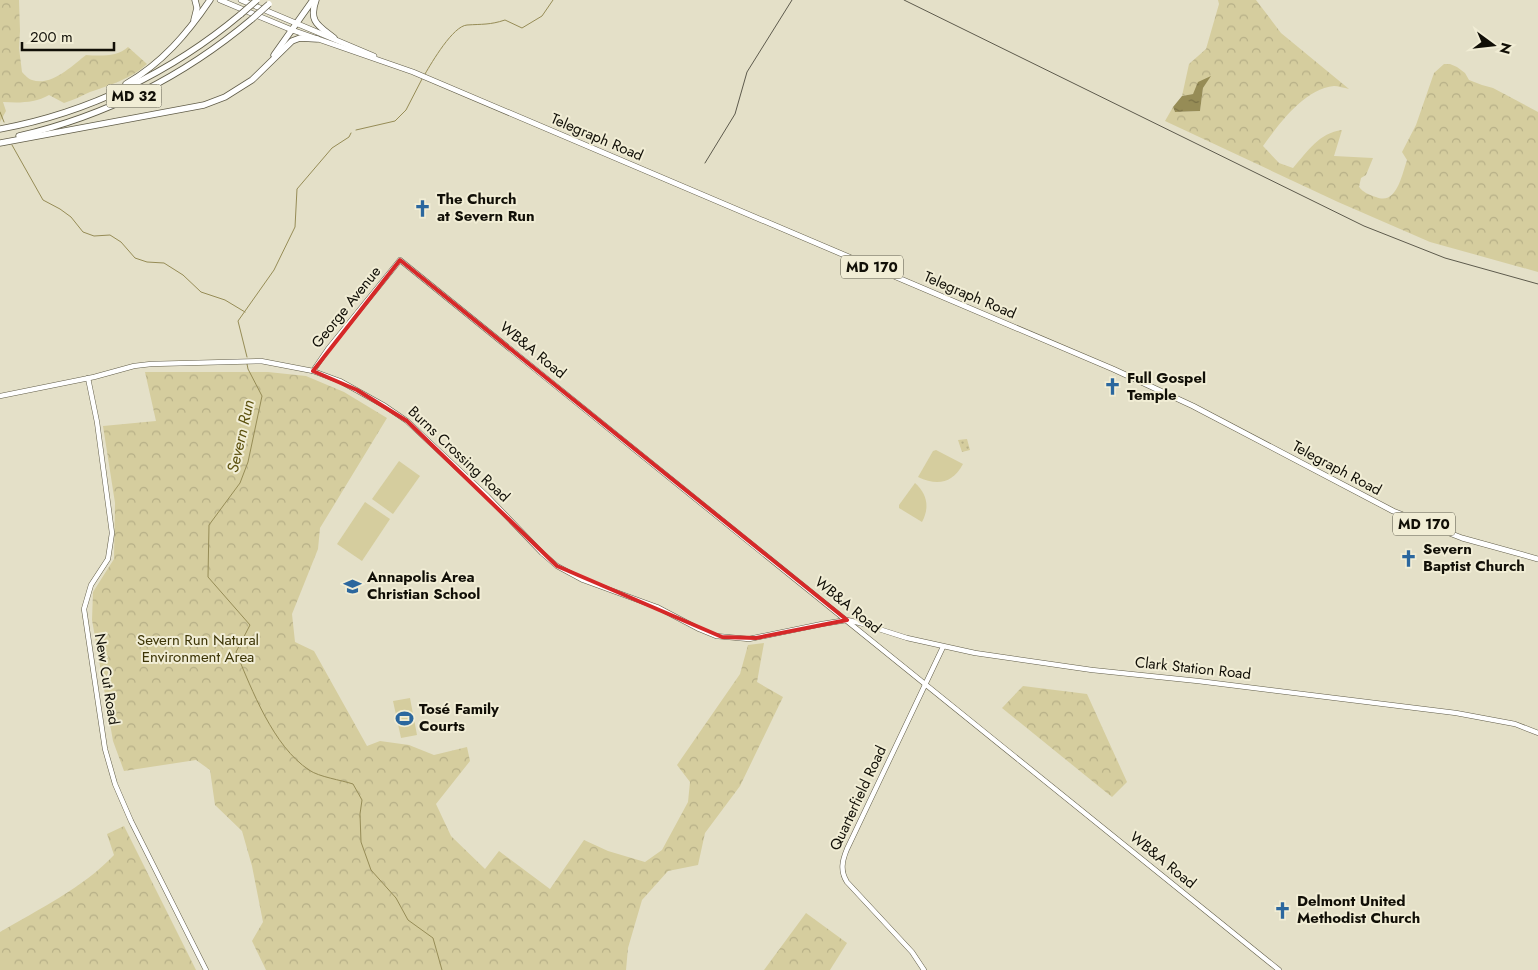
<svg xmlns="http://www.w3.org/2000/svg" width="1538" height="970" font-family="Jost,sans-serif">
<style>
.green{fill:url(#green-dots)}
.forest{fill:url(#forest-crowns)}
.pitch{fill:#d5cd9e}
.water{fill:url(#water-ripples)}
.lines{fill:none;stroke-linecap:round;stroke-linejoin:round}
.stream{stroke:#968c56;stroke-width:1}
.secondary-casing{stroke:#615d49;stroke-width:5.5}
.primary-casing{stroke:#615d49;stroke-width:6}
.highway-casing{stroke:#615d49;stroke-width:7}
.secondary{stroke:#fff;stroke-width:4.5}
.primary{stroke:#fff;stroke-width:5}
.highway{stroke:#fff;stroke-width:5.5}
.rail{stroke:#5d5a4c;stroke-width:1}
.highway-bridge-casing{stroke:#615d49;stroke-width:7;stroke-linecap:butt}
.highway-bridge{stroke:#fff;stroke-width:5.5}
.marked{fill:none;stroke:#d62828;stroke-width:4;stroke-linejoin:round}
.labels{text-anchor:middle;stroke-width:4;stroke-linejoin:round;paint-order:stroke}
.shield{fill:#f1edd5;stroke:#545245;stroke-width:1}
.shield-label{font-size:14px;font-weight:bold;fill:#110f07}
.street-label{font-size:15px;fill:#110f07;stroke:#f1edd5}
.poi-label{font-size:15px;font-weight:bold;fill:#110f07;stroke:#f1edd5;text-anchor:start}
.park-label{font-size:15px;fill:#3c3405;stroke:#f1edd5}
.water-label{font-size:16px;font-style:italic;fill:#5c510e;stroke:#f1edd5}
</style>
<defs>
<pattern id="green-dots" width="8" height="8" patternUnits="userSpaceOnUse" patternTransform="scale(1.25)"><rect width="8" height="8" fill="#d5cd9e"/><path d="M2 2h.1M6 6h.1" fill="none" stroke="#b6af87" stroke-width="1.8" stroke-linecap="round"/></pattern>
<pattern id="forest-crowns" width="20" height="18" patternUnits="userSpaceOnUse" patternTransform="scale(1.25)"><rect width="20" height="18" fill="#d5cd9e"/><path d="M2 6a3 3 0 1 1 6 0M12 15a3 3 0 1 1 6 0" fill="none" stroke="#b6af87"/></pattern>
<pattern id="water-ripples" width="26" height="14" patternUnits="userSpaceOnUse" patternTransform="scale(1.25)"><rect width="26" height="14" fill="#968c56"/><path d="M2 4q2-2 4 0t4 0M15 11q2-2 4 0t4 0" fill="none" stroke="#797145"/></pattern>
</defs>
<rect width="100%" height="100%" fill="#e4e0c8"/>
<polygon class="green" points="967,439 970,450 962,452 958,440"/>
<g class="forest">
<path d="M0 0H19L20 31 19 48 22 72C25 75 28 79 32 80 51 87 73 65 86 55 99 56 118 57 128 47L147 64C131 79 110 85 90 92 81 96 74 100 64 103L49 95C35 103 20 103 3 102L6 111 0 122Z"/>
<path d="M1218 0H1256L1281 33 1349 89C1344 88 1338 86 1334 86 1304 89 1279 124 1263 146L1279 163 1293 168C1308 151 1319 133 1342 130L1334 156 1373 158 1366 175 1361 178 1359 187C1363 192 1369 195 1376 197 1397 206 1402 174 1407 160L1402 152 1416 125 1434 73 1444 64H1450L1457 67 1465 73 1469 80 1482 85 1493 88 1538 112V272L1430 242 1338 202 1165 121 1173 107 1175 112 1200 111 1203 88 1210 77 1193 94 1182 96 1189 64 1206 49 1219 4Z"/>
<polygon points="145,372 268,372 306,376 344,392 387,418 320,528 318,549 292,614 295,642 314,651 367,746 380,741 409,745 434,755 467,747 470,761 436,804 451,836 485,869 499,851 550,889 584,840 608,851 645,862 662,850 688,802 690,782 677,765 740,674 748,645 764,643 757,682 783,697 740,786 705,833 698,865 668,871 642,900 628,948 626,970 266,970 252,941 263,922 252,866 242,831 215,805 210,770 196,760 124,771 113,741 92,620 93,592 114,559 115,503 103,426 156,421"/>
<polygon points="1023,686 1087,694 1127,782 1112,797 1002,708"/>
<path d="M124 826 196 970H0V932C39 909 83 888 114 855L107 834Z"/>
<polygon points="806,913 847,943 830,970 764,970"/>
</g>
<g class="pitch">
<path d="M936 450 963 464C952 484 937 486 918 477L933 451Z"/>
<polygon points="399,461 420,476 393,514 372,499"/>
<path d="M915 483C927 494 930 507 922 522L899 508V505Z"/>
<polygon points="365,502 390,519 362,561 337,544"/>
<polygon points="410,698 417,735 401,738 393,701"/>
</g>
<polygon class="water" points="1211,76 1203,88 1200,111 1175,112 1173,107 1182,96 1193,94 1198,82"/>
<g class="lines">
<g class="stream">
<path d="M425 74C432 62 453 26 467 25 482 24 490 25 505 20L522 28 542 16 553 0"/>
<polyline points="0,112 4,122"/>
<polyline points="356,130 395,121 406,110 422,79"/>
<polyline points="12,145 43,200 60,209 71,217 83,232 94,236 110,235 121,242 135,258 147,262 164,263 183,275 201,292 225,300 245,312"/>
<polyline points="247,357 238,321 274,270 295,227 297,189 332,148 349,137 351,133"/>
<path d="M247 364 248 369 262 396 248 462 240 483 209 525 208 577 250 625 236 652C252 690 273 746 309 770 319 777 341 780 353 784L362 800 360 814 361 842 371 870 396 898 408 920 433 938 442 970"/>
</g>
<defs>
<g id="secondary">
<polyline points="313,371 328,349 400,260 1279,970"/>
<polyline points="88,378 97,422 112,533 108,559 91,585 84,609 105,749 115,784 131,821 206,970"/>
<polyline points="0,396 94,377 134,366 151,364 261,361 313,371 340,381 385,406 407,421 488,497 542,553 557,566 583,580 657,607 699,629 716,636 749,639 822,624 847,620 860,623 907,638 975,653 1092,670 1198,681 1456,713 1515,724 1538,733"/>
<path d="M924 970 912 952 847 882C840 871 842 861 847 849L943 647"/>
</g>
<g id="primary">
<polyline points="220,0 292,30 413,72 1113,369 1193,406 1393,511 1462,538 1538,559"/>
<polyline points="241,0 374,56"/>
</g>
<g id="highway">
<path d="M316 0C308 22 319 26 334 38"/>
<polyline points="194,20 197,8 195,0"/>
<polyline points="274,55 313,0"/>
<path d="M126 84C162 63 187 34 210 0"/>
<path d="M0 129C88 113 172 72 241 14"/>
<path d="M19 136C105 116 184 76 252 19"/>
<polyline points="0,143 204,105 225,97 252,80 292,41 300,38 317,39"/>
</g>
</defs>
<use href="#secondary" class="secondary-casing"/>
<use href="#primary" class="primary-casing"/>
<use href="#highway" class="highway-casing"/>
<use href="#secondary" class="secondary"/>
<use href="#primary" class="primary"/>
<use href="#highway" class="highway"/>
<g class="rail">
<polyline points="904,0 1364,226 1445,258 1538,284"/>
<polyline points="705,163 735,114 747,72 792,0"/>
</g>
<defs>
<g id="highway-bridge">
<polyline points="241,14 257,0"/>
<polyline points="252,19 269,4"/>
</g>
</defs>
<use href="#highway-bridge" class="highway-bridge-casing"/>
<use href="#highway-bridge" class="highway-bridge"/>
</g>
<path class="marked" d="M400 260 847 620 756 638 722 637 557 566 407 421 357 390 313 371Z"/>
<defs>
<symbol id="church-bare" viewBox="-9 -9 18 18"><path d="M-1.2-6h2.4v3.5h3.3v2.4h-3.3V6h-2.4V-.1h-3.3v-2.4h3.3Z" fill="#2b679e" stroke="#f1edd5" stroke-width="2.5" paint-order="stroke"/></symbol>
<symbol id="school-bare" viewBox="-9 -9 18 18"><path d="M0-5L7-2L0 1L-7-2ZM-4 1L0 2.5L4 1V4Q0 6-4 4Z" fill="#2b679e" stroke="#f1edd5" stroke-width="2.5" paint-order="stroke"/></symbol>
<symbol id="stadium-bare" viewBox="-9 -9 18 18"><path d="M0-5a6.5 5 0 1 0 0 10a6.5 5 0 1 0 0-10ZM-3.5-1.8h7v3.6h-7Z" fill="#2b679e" stroke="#f1edd5" stroke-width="2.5" paint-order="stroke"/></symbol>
</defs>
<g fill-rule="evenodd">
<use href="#church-bare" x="410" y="196" width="25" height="25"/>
<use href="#church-bare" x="1100" y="374" width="25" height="25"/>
<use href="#church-bare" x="1396" y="546" width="25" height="25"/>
<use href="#school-bare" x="340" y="574" width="25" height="25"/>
<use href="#stadium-bare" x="392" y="706" width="25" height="25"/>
<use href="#church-bare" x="1270" y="898" width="25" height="25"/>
</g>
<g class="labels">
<g class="shield">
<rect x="106.5" y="84.5" width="55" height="23" rx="4"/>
<rect x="841" y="255.5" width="62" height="23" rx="4"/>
<rect x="1393" y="512.5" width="62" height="23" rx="4"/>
</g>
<g class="shield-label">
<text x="134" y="101">MD 32</text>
<text x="872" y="272">MD 170</text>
<text x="1424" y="529">MD 170</text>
</g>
<g class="street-label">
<text transform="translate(597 137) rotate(23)" y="5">Telegraph Road</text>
<text transform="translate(970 295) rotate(23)" y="5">Telegraph Road</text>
<text transform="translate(346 307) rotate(-51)" y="5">George Avenue</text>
<text transform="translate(533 350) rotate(39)" y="5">WB&amp;A Road</text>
<text transform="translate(459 454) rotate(43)" y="5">Burns Crossing Road</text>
<text transform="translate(1337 468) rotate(28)" y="5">Telegraph Road</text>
<text transform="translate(848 605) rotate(39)" y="5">WB&amp;A Road</text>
<text transform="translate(1193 668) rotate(6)" y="5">Clark Station Road</text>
<text transform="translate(107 679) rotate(81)" y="5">New Cut Road</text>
<text transform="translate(858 798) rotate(-65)" y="5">Quarterfield Road</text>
<text transform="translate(1163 860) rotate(39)" y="5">WB&amp;A Road</text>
</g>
<g class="poi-label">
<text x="437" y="204">The Church<tspan x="437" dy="17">at Severn Run</tspan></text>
<text x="1127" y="383">Full Gospel<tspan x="1127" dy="17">Temple</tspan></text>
<text x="1423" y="554">Severn<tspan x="1423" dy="17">Baptist Church</tspan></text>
<text x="367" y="582">Annapolis Area<tspan x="367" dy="17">Christian School</tspan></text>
<text x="419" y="714">Tosé Family<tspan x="419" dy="17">Courts</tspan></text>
<text x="1297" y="906">Delmont United<tspan x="1297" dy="17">Methodist Church</tspan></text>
</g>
<g class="park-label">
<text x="198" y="645">Severn Run Natural<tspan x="198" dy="17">Environment Area</tspan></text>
</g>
<g class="water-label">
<text transform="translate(240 436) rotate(-77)" y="6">Severn Run</text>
</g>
</g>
<g transform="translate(1493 45) rotate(105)" stroke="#f1edd5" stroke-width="4" paint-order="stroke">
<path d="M0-4L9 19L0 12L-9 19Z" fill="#110f07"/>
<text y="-8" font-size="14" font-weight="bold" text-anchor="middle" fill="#110f07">N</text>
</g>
<path d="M22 42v8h92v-8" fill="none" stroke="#110f07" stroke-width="2.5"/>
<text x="30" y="42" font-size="15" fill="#110f07" stroke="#f1edd5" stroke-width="4" paint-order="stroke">200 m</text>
</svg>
